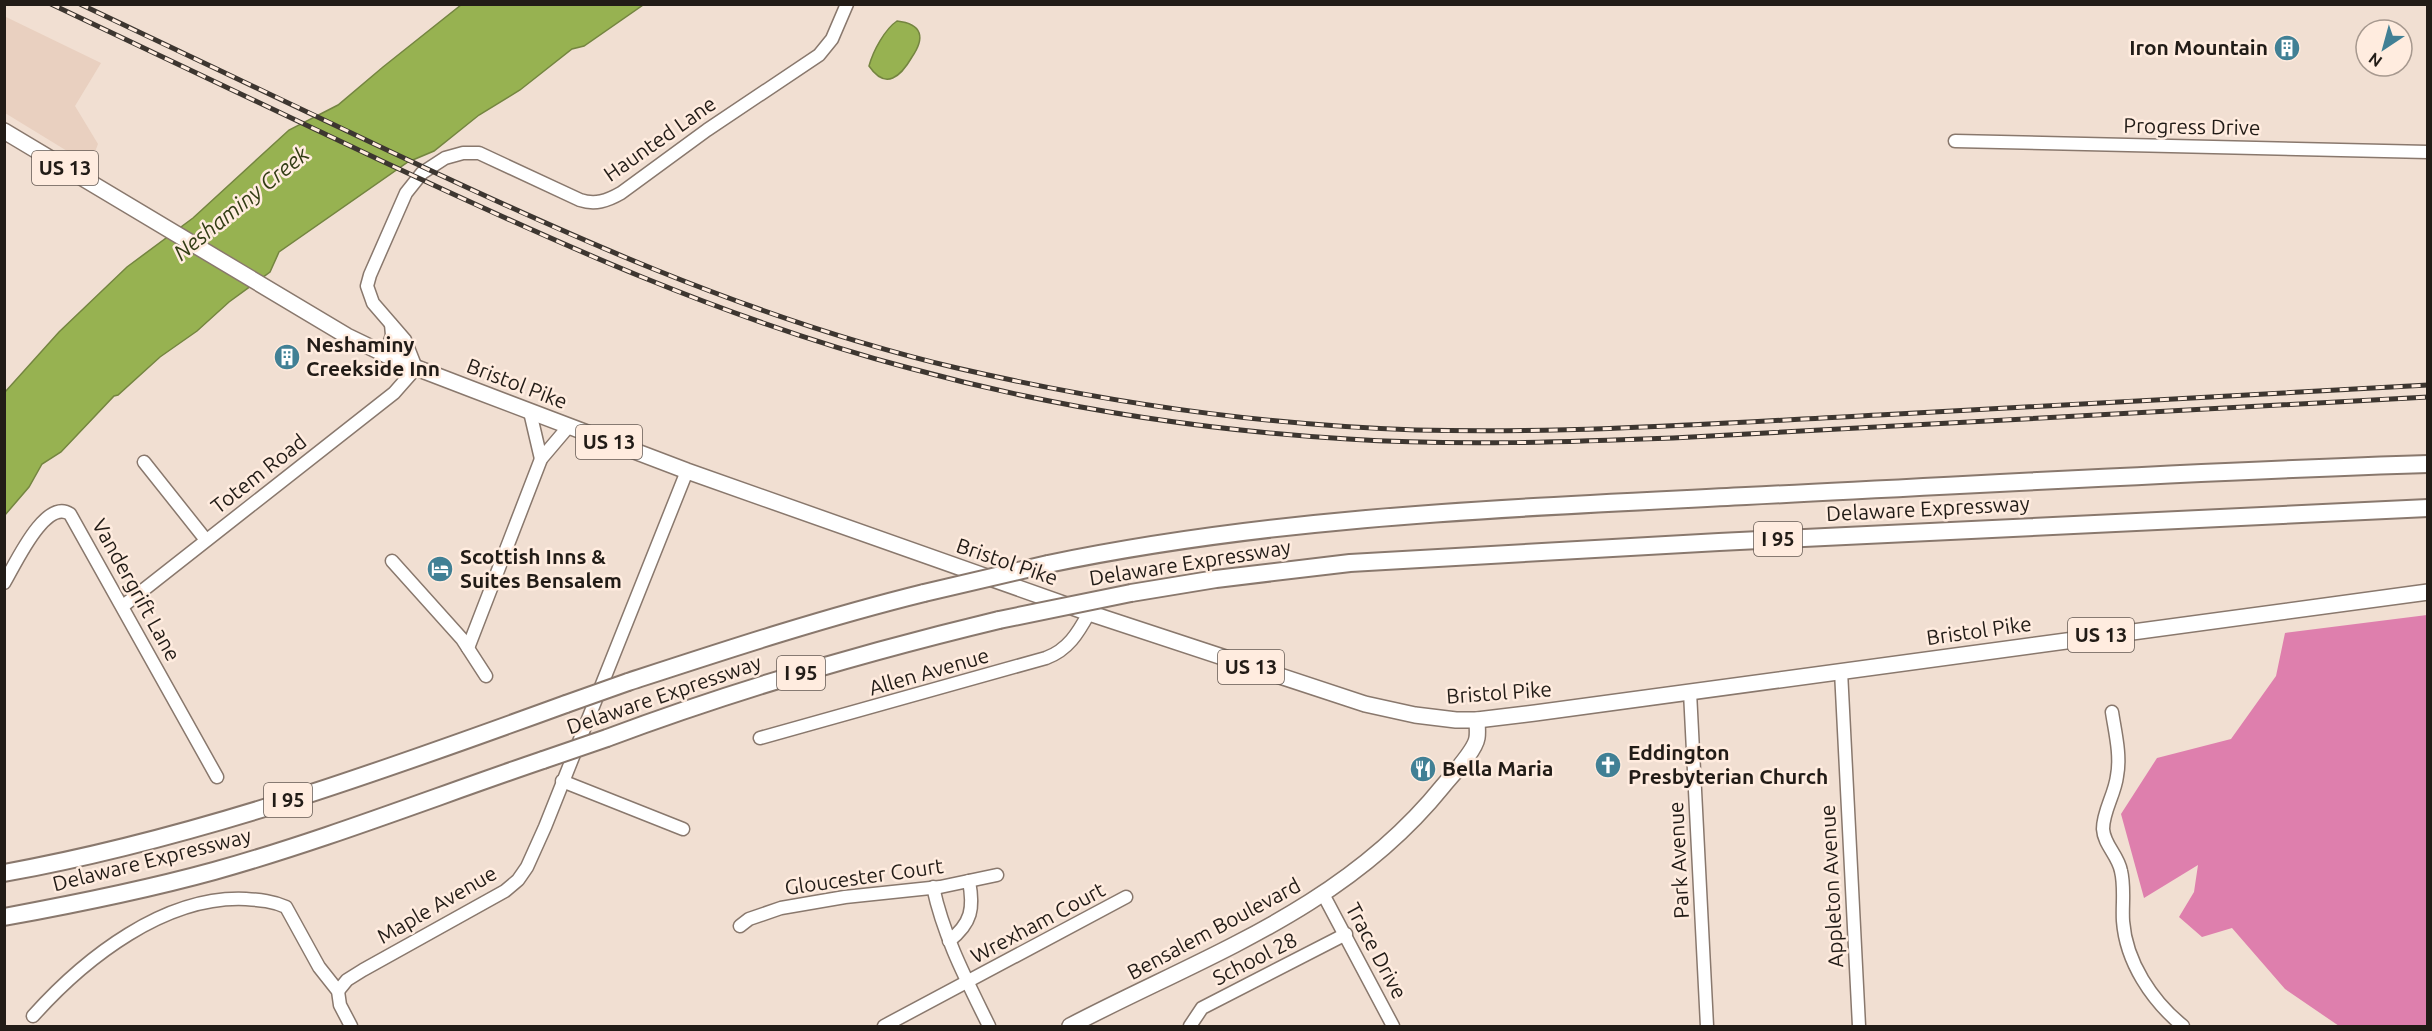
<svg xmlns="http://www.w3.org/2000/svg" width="2432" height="1031" font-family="Ubuntu,sans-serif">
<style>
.built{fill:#e9d0c0}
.forest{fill:#de7fad}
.water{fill:#97b251;stroke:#748540;stroke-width:1.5}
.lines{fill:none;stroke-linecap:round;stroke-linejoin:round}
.minor-casing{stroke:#89786d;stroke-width:15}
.major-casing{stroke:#89786d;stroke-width:18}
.highway-casing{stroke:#89786d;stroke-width:20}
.minor{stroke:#fff;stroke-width:12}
.major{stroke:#fff;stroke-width:15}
.highway{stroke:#fff;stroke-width:16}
.rail-casing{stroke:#3d3630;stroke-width:5}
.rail{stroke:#ffecdf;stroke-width:3;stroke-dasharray:9;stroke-linecap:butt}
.highway-bridge-casing{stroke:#89786d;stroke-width:20;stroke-linecap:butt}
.highway-bridge{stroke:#fff;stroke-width:16}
.labels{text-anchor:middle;stroke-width:5;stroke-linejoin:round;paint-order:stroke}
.shield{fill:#ffecdf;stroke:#645a53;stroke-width:1.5}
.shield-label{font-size:20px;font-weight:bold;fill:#221c17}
.poi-label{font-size:21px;font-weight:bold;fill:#221c17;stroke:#ffecdf;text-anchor:start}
.street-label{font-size:21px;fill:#221c17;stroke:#ffecdf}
.water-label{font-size:22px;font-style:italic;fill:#323d14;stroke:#ffecdf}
</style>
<rect width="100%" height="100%" fill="#f1dfd2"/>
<polygon class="built" points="4,16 101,63 75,106 98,144 90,165 5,113"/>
<polygon class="forest" points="2427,615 2427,1026 2339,1026 2285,989 2232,928 2202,937 2179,917 2194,892 2198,865 2144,898 2121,814 2157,758 2231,739 2276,676 2285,633"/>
<g class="water">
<polygon points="461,5 643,5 584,46 572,49 520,90 479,115 434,151 408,162 279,252 270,272 229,302 197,331 160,357 118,395 114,396 61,452 42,464 29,487 5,515 5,392 59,332 127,267 193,218 289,130 338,105 383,67"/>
<path d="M897 21C923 24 925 38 912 57 901 76 886 91 869 66 873 51 885 29 897 21Z"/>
</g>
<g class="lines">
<defs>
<g id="minor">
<polyline points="1955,141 2428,152"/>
<polyline points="385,356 392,335 391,324"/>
<polyline points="530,412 541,459"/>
<polyline points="144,462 206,540"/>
<polyline points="392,561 462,639 486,676"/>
<path d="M4 583C14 567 45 497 70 514L217 777"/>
<path d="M123 606 394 393 416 368 405 340 373 303 367 286 370 275 406 193 422 173 445 158 463 153H479L580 200C595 205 607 201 621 193L707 130 819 55 832 39 847 4"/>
<polyline points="468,648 541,459 569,426"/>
<polyline points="1841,671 1859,1026"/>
<polyline points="1690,692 1707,1026"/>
<path d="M2112 712C2115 732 2121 755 2117 776 2115 794 2103 811 2103 829 2104 845 2118 855 2121 871 2125 887 2122 905 2123 921 2126 962 2152 1001 2183 1026"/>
<path d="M760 738 1046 658C1068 650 1078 633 1089 613"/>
<polyline points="562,781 683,829"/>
<path d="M933 887C944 938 967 981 989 1026"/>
<polyline points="1323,894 1393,1026"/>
<polyline points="740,926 749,919 781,908 845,897 940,887 997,875"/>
<path d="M949 941C972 923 974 908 969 881"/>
<polyline points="338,991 347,980 363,970 505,891 518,880 527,867 545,827 687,471"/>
<path d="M33 1016C85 958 165 895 246 899 260 900 273 901 286 907L319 967 338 991 340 1005 351 1026"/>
<polyline points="884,1026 1126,897"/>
<polyline points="1190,1026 1202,1008 1346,934"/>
</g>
<g id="major">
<polyline points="4,131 347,336 401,362 474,390 687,471 1089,613 1365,704 1415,715 1456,720 1477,720 1535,713 2428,592"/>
<path d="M1070 1026C1204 956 1344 909 1443 786 1452 775 1475 751 1477 738 1478 732 1477 726 1477 720"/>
</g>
<g id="highway">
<path d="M1048 564C1278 516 1512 508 1746 496 1973 485 2200 471 2428 464"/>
<polyline points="1131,593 1216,579 1350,563 1719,542 2428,508"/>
<path d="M628 682C726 650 823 618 924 593"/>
<path d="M607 738C735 690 866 652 999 620"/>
<path d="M4 873C197 838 382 771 566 704"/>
<path d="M4 917C75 904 145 890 214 871 325 840 434 797 543 760"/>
</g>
</defs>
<use href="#minor" class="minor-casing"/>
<use href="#major" class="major-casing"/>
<use href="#highway" class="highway-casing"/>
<use href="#minor" class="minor"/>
<use href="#major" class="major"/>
<use href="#highway" class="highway"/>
<defs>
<g id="rail">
<path d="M51 4C162 57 273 109 384 162 557 243 724 319 909 368 1052 407 1200 430 1348 439 1456 446 1565 442 1673 438L2428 397"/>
<path d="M80 4C175 50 271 94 366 140 557 231 750 319 957 368 1108 403 1261 425 1416 430 1570 434 1725 423 1879 415 2062 405 2245 395 2428 385"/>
</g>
</defs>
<use href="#rail" class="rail-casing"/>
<use href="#rail" class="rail"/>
<defs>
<g id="highway-bridge">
<polyline points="924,593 1048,564"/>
<polyline points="999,620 1131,593"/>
<polyline points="566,704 628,682"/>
<polyline points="543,760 607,738"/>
</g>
</defs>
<use href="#highway-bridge" class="highway-bridge-casing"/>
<use href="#highway-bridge" class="highway-bridge"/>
</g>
<defs>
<symbol id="building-disc" viewBox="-11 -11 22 22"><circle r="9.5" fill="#418095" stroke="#ffecdf"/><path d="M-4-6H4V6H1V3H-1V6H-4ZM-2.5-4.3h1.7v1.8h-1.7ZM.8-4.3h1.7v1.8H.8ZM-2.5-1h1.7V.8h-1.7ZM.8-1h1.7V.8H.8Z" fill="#fff"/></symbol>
<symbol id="hotel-disc" viewBox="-11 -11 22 22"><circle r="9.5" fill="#418095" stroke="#ffecdf"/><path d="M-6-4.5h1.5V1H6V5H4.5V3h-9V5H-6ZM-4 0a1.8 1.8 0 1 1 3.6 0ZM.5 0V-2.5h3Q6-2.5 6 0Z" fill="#fff"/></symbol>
<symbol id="church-disc" viewBox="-11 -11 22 22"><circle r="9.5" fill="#418095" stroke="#ffecdf"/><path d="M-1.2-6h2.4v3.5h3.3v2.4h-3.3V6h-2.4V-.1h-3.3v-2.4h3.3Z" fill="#fff"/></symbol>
<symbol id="restaurant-disc" viewBox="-11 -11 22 22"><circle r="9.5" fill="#418095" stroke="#ffecdf"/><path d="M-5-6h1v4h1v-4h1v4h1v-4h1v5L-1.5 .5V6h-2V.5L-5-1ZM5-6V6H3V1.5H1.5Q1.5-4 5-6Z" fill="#fff"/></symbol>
</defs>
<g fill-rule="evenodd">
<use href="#building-disc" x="2272" y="33" width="30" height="30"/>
<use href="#building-disc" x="272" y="342" width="30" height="30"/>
<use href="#hotel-disc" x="425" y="554" width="30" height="30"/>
<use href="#church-disc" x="1593" y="750" width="30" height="30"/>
<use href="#restaurant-disc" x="1408" y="754" width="30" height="30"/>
</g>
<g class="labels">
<g class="shield">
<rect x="32" y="151" width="66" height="34" rx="4.5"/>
<rect x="576" y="425" width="66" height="34" rx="4.5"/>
<rect x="1754" y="522" width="48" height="34" rx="4.5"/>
<rect x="2068" y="618" width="66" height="34" rx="4.5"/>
<rect x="1218" y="650" width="66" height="34" rx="4.5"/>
<rect x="777" y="656" width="48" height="34" rx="4.5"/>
<rect x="264" y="783" width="48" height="34" rx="4.5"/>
</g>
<g class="shield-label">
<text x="65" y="175">US 13</text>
<text x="609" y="449">US 13</text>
<text x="1778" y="546">I 95</text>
<text x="2101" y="642">US 13</text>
<text x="1251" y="674">US 13</text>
<text x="801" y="680">I 95</text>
<text x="288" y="807">I 95</text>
</g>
<g class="poi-label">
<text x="2268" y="55" text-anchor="end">Iron Mountain</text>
<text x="306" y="352">Neshaminy<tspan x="306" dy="24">Creekside Inn</tspan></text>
<text x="460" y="564">Scottish Inns &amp;<tspan x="460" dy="24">Suites Bensalem</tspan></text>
<text x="1628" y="760">Eddington<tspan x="1628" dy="24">Presbyterian Church</tspan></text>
<text x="1442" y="776">Bella Maria</text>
</g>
<g class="street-label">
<text transform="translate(2192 127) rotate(1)" y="7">Progress Drive</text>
<text transform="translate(660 139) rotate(-35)" y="7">Haunted Lane</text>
<text transform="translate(517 384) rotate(21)" y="7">Bristol Pike</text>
<text transform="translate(259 474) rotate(-38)" y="7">Totem Road</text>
<text transform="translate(1928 509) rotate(-3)" y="7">Delaware Expressway</text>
<text transform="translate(1007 562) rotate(19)" y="7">Bristol Pike</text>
<text transform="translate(1190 563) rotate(-9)" y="7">Delaware Expressway</text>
<text transform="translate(136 590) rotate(61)" y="7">Vandergrift Lane</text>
<text transform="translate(1979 631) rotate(-8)" y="7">Bristol Pike</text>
<text transform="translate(929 672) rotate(-16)" y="7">Allen Avenue</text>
<text transform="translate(1499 693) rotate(-4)" y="7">Bristol Pike</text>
<text transform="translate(664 695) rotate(-19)" y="7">Delaware Expressway</text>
<text transform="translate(152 860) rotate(-14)" y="7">Delaware Expressway</text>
<text transform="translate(1679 860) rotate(-93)" y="7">Park Avenue</text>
<text transform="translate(864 877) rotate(-8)" y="7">Gloucester Court</text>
<text transform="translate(1832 886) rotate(-93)" y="7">Appleton Avenue</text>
<text transform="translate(437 905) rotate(-30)" y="7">Maple Avenue</text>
<text transform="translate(1038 923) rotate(-28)" y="7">Wrexham Court</text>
<text transform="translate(1214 929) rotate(-28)" y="7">Bensalem Boulevard</text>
<text transform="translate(1376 951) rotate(62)" y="7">Trace Drive</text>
<text transform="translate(1255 959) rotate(-27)" y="7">School 28</text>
</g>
<g class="water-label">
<text transform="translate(241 203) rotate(-39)" y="8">Neshaminy Creek</text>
</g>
</g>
<rect width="2432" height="1031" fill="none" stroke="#221c17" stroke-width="12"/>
<g transform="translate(2384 48) rotate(216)"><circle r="28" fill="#ffecdf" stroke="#a7998f" stroke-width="1.5"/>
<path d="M0-4.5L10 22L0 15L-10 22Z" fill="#418095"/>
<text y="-9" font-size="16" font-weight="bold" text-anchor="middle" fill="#221c17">N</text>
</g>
</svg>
